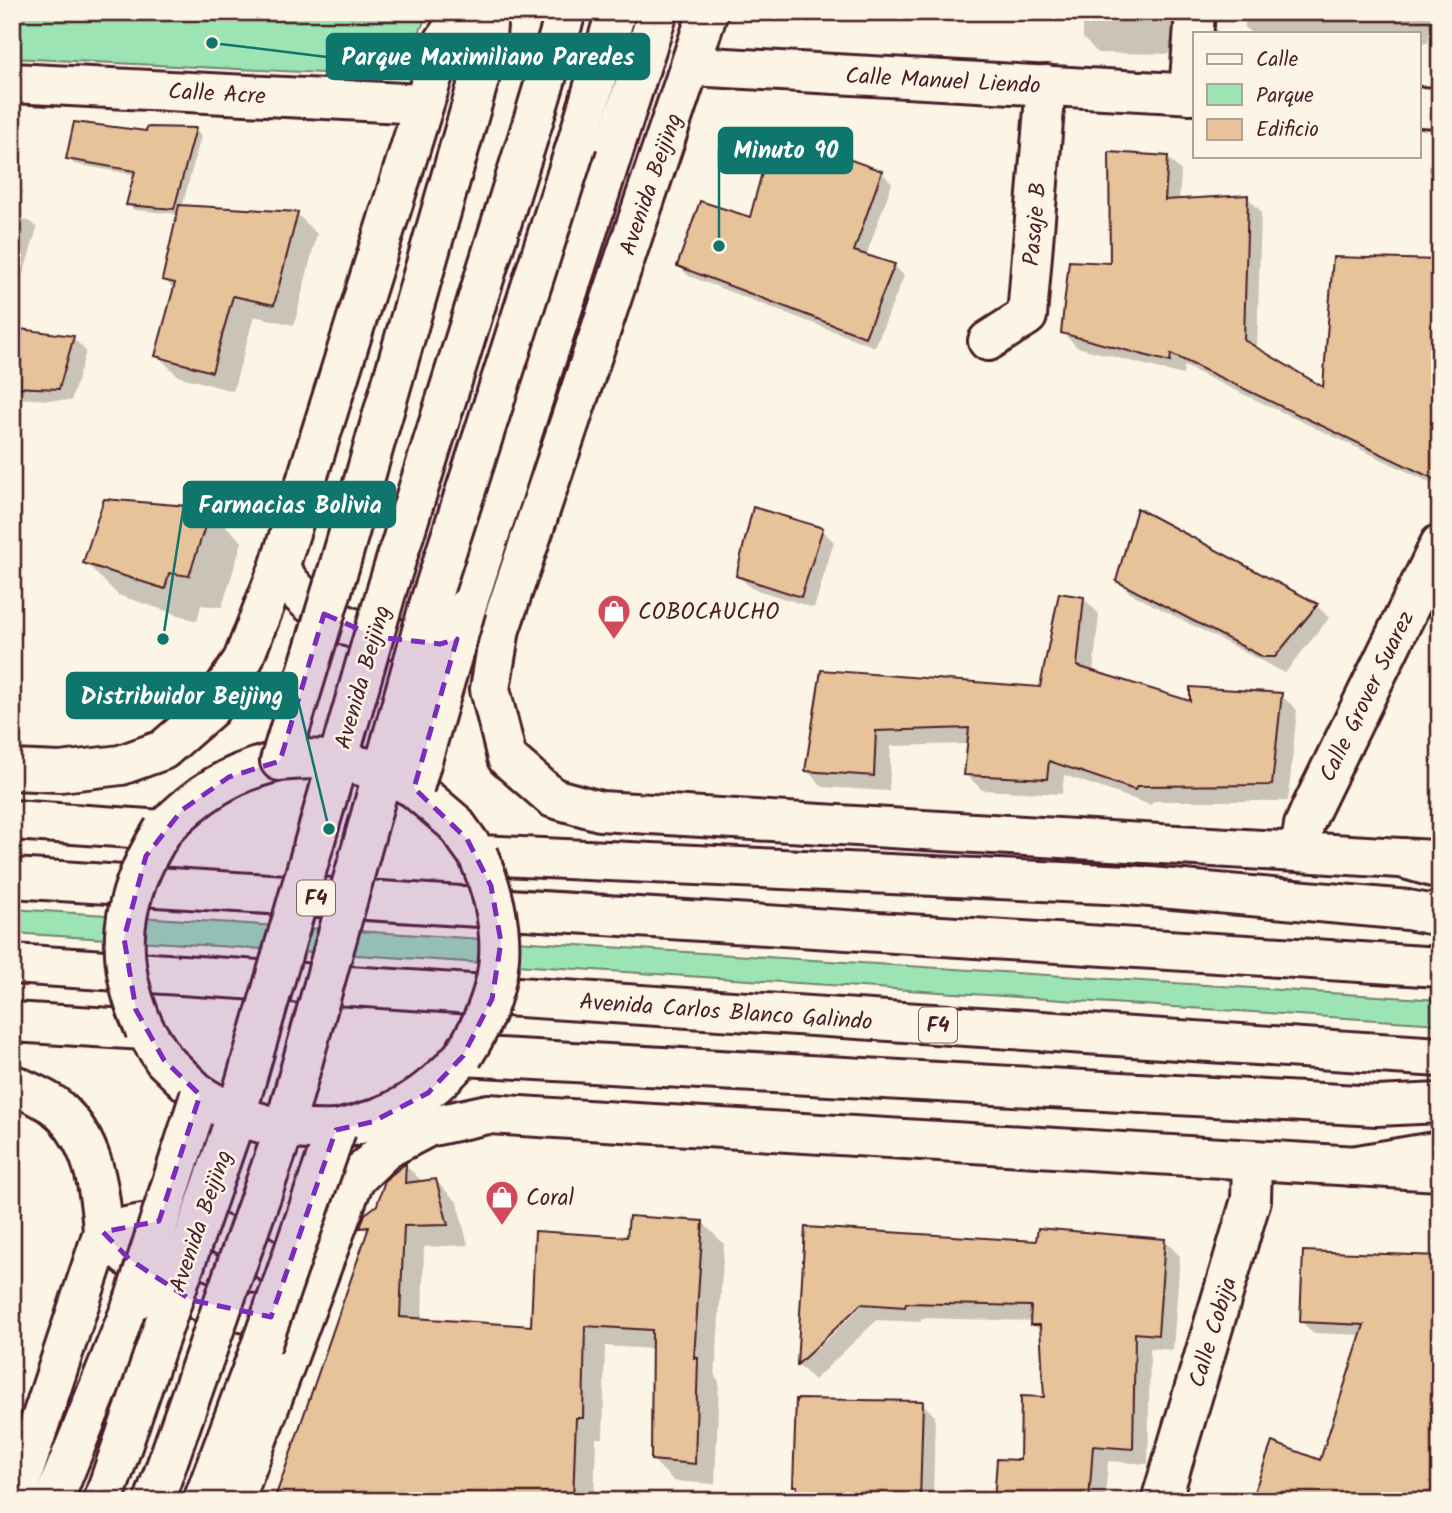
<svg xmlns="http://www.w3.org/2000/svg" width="1452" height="1513" font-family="Kalam,sans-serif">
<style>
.green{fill:#9ce4b3;stroke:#73826f;stroke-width:2}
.shadow{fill:#0003;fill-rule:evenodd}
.building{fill:#e6c398;stroke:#4a1f2b;stroke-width:2}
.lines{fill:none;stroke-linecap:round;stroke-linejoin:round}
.street-casing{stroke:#4a1f2b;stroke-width:44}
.secondary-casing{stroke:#4a1f2b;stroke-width:44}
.primary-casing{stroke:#4a1f2b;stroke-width:44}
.highway-casing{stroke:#4a1f2b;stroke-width:44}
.street{stroke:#fcf5e5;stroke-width:38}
.secondary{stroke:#fcf5e5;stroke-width:38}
.primary{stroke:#fcf5e5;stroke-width:38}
.highway{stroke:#fcf5e5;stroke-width:38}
.primary-bridge-casing{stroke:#4a1f2b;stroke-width:44;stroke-linecap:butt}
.highway-bridge-casing{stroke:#4a1f2b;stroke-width:44;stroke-linecap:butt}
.primary-bridge{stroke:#fcf5e5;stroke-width:38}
.highway-bridge{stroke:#fcf5e5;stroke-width:38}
.marked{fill:#7b2cbf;fill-opacity:0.2;stroke:#7b2cbf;stroke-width:5;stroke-dasharray:14 9;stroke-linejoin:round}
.labels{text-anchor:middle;stroke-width:5;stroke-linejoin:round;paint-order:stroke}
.shield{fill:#fcf5e5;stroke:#7f5f63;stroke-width:2}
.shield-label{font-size:21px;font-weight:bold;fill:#4a1f2b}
.street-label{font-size:23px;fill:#4a1f2b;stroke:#fcf5e5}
.poi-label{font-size:23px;fill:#4a1f2b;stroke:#fcf5e5;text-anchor:start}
.leader{fill:none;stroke:#0f766e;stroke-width:2.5}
.callout-dot{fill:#0f766e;stroke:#fcf5e5;stroke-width:2.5}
.callout{fill:#0f766e;stroke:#0f766e;stroke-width:2.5}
.callout-label{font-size:24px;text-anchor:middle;font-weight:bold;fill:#fff}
</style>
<rect width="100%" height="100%" fill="#fcf5e5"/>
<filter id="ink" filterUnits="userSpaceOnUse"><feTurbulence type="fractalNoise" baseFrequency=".0143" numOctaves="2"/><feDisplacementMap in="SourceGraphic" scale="14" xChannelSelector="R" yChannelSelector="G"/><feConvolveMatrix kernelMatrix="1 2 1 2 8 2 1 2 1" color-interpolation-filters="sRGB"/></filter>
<g filter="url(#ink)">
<g class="green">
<path d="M12 12H427C416 50 398 59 364 75L12 58Z"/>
<polygon points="12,909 1440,1000 1440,1024 12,933"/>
</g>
<g class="shadow">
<polygon points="855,12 959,12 958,20 861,18"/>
<polygon points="1083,12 1196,12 1186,54 1098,53 1083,38"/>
<polygon points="1245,12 1431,12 1428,43 1419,43 1419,33 1251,33 1245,28"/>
<polygon points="148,128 196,130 201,136 182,207 297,214 317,234 294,325 254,316 233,391 178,376 157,355 175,290 164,279 179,214 134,210 128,204 136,175 74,164 68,158 147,133"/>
<polygon points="1167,157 1181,171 1179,201 1247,197 1261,211 1257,350 1325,390 1433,261 1440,187 1440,487 1184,366 1183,375 1077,347 1063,333 1112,265"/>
<polygon points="881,172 892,183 866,256 894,265 904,276 875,347 689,276 679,266 752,219"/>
<polygon points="12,216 31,222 37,228 21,282 12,280"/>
<polygon points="12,330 73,338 86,351 71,401 12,398"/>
<polygon points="210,510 242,542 222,607 201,605 197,621 118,595 85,562"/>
<polygon points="1138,510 1317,606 1329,618 1285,673 1130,593 1118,580"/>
<polygon points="822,530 834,542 814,608 751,588 738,575"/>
<polygon points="1083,598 1099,614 1093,673 1192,703 1281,695 1297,710 1288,801 1153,801 1151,805 1064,775 1062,794 982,790 966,774 969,744 891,746 889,791 823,787 807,771 822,672 1041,689"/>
<polygon points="406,1166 423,1182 436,1181 457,1202 468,1245 424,1247 422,1320 533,1328 629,1239 703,1223 724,1244 715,1377 719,1381 715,1484 674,1481 653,1460 654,1349 605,1346 603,1438 596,1438 594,1501 276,1501 369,1234 362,1227 378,1206 386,1181"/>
<path d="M807 1229 1038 1243 1164 1240 1180 1256 1173 1350 1150 1348 1148 1464 1108 1461 1105 1501H996L1022 1462 1046 1399 1042 1335 1032 1321 921 1318V1322L877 1320 814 1380 799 1365ZM866 1297 868 1300 815 1351V1346Z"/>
<polygon points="1440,1290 1321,1463 1363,1335 1313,1333 1301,1321"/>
<polygon points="922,1403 935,1416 933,1501 798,1501 799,1489 795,1485"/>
</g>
<g class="building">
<polygon points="74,122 146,131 147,127 196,128 174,209 126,205 135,171 66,159"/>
<polygon points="773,132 882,171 854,251 895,264 865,337 677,266 700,201 750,217"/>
<polygon points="1109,152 1168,156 1165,200 1248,195 1244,340 1323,387 1333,257 1440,260 1440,482 1171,354 1170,362 1061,333 1069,261 1110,263"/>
<polygon points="179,205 298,212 274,305 233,296 212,372 155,356 175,283 162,280"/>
<polygon points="12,328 74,336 59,389 12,387"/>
<polygon points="104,499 211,508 189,576 169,573 165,589 83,563"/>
<polygon points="753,507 823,528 801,597 736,576"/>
<polygon points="1137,508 1318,604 1275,657 1263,657 1116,581"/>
<polygon points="1059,593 1084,597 1077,666 1190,701 1190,687 1282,693 1272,785 1137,786 1135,790 1049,761 1047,779 964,775 969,728 876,731 874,776 805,771 821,670 1040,687"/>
<polygon points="406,1163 405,1183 436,1179 448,1225 404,1226 400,1317 531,1326 535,1231 627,1237 629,1216 703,1221 694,1358 698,1358 695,1464 651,1460 652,1330 585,1326 583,1418 576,1418 573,1501 274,1501 369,1227 360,1228 365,1214 377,1205 385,1180"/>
<polygon points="805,1227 1036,1241 1038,1228 1165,1239 1158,1335 1135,1333 1133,1449 1093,1446 1089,1501 994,1501 997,1459 1020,1460 1021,1396 1044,1397 1040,1325 1030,1325 1031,1306 906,1303 905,1307 861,1304 797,1365"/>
<polygon points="1303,1251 1440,1256 1440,1501 1251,1501 1272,1442 1320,1460 1364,1325 1300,1322"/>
<polygon points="796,1399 923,1401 920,1501 796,1501 797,1486 793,1486"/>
</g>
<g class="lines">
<defs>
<g id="street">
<polyline points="691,66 1195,94"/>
<polyline points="12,83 423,104"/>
<polyline points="1189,94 1195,12"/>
<polyline points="1419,107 1440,108"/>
<polyline points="988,341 1027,316 1046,85"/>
<polyline points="1300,851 1304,825 1311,809 1440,544"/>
<polyline points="1161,1501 1251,1200 1252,1162"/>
</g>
<g id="secondary">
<polyline points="708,12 500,629 490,689 507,758 553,798 600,811 1434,860"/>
<path d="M279 568C309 614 353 635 407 640 422 642 436 645 450 641"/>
<polyline points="12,770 60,772 121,765 163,750 210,709 243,660 279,568 443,43 463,12"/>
<path d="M12 1084C26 1091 45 1098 56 1107 93 1139 100 1186 103 1232L14 1501"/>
<path d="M103 1232C119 1229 135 1224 151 1223 201 1218 286 1252 298 1304"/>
<path d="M103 1232C161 1294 216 1317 301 1317"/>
<polyline points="234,1501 354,1180 386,1149 428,1127 488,1114 1440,1171"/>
</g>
<g id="primary">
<polyline points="531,128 566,12"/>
<polyline points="577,143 616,12"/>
<polyline points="466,608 658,12"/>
<polyline points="53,1501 134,1301"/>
<polyline points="203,1501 261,1346"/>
</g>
<g id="highway">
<polyline points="340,564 484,62 488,12"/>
<polyline points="414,788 455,823 478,855 1128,885 1408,910 1440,916"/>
<path d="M12 820 163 830C197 794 231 772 280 761"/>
<polyline points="1402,858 1440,869"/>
<polyline points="12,878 1440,967"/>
<polyline points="12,964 1440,1057"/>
<polyline points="12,1022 145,1030 164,1060 200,1095"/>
<path d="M336 1130C389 1119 428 1098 463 1056L1377 1106 1440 1103"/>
<polyline points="1352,1166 1440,1151"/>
</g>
</defs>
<use href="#street" class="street-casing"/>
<use href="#secondary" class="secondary-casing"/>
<use href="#primary" class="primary-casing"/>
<use href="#highway" class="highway-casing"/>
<use href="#street" class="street"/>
<use href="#secondary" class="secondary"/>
<use href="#primary" class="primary"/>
<use href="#highway" class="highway"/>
<defs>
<g id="primary-bridge">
<polyline points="414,788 466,608"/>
<polyline points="134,1301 200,1095"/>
<polyline points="261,1346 336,1130"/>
<polyline points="103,1501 234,1122 388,586 531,128"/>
<polyline points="154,1501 282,1136 430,602 577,143"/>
</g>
<g id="highway-bridge">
<path d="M340 564 280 761C329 755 371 764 414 788"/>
<path d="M145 1030C112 957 120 897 163 830"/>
<path d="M463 1056C507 987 510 930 478 855"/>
<path d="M200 1095C247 1124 281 1132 336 1130"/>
</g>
</defs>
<use href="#primary-bridge" class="primary-bridge-casing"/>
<use href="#highway-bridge" class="highway-bridge-casing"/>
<use href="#primary-bridge" class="primary-bridge"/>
<use href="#highway-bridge" class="highway-bridge"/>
</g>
</g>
<path class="marked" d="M324 614 377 637 440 644 457 639 414 788 467 839 491 886 501 942 492 999 463 1056 428 1093 372 1122 336 1130 271 1317 191 1300 129 1259 103 1232 159 1221 200 1095 164 1060 136 1010 124 938 146 856 182 810 229 777 280 761Z"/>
<defs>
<symbol id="shop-pin" viewBox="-11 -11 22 30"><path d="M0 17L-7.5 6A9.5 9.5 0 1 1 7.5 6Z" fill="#d1495b" stroke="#fcf5e5"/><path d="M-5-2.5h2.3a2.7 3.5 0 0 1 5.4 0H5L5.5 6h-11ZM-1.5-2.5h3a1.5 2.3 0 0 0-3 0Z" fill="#fff"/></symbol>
</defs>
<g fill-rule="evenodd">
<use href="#shop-pin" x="595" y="592" width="38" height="52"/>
<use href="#shop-pin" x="483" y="1178" width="38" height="52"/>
</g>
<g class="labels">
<g class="shield">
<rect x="297" y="880.5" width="38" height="35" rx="5"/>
<rect x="919" y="1007.5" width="38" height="35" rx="5"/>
</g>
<g class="shield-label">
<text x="316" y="905">F4</text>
<text x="938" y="1032">F4</text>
</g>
<g class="street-label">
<text transform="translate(943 80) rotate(3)" y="8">Calle Manuel Liendo</text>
<text transform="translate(217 93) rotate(3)" y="8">Calle Acre</text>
<text transform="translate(650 184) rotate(-71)" y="8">Avenida Beijing</text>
<text transform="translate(1034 224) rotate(-85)" y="8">Pasaje B</text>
<text transform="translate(362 677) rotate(-74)" y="8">Avenida Beijing</text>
<text transform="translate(1366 696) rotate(-64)" y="8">Calle Grover Suarez</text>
<text transform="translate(726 1011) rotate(4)" y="8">Avenida Carlos Blanco Galindo</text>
<text transform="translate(200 1221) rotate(-71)" y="8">Avenida Beijing</text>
<text transform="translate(1212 1332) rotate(-73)" y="8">Calle Cobija</text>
</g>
<g class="poi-label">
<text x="638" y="619">COBOCAUCHO</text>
<text x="526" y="1205">Coral</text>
</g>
</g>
<path class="leader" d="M212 43L327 57M719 246L719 150M163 639L184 504M329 829L297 696"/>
<g class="callout-dot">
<circle cx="212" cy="43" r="7"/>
<circle cx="719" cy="246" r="7"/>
<circle cx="163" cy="639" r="7"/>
<circle cx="329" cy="829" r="7"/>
</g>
<g class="callout">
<rect x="327" y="34" width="322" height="45" rx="7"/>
<rect x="719" y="128" width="133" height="45" rx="7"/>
<rect x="184" y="482" width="211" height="45" rx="7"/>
<rect x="67" y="673" width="230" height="45" rx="7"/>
</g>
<g class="callout-label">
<text x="488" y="65">Parque Maximiliano Paredes</text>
<text x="786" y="158">Minuto 90</text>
<text x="290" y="513">Farmacias Bolivia</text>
<text x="182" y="704">Distribuidor Beijing</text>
</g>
<rect width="1452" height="1513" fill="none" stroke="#fcf5e5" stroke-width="42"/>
<rect x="21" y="21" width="1410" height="1471" fill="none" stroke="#4a1f2b" stroke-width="2.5" filter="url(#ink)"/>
<rect x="1193" y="32" width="228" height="126" fill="#fcf5e5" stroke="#b59f9b" stroke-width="2"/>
<rect x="1207" y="54" width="35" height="10" fill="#fcf5e5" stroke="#b59f9b" stroke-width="2"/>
<text x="1256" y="66" font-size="21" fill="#4a1f2b">Calle</text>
<rect x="1207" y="84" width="35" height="21" fill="#9ce4b3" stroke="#b59f9b" stroke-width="2"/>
<text x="1256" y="102" font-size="21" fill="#4a1f2b">Parque</text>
<rect x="1207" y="119" width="35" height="21" fill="#e6c398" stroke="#b59f9b" stroke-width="2"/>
<text x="1256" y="136" font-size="21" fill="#4a1f2b">Edificio</text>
</svg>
